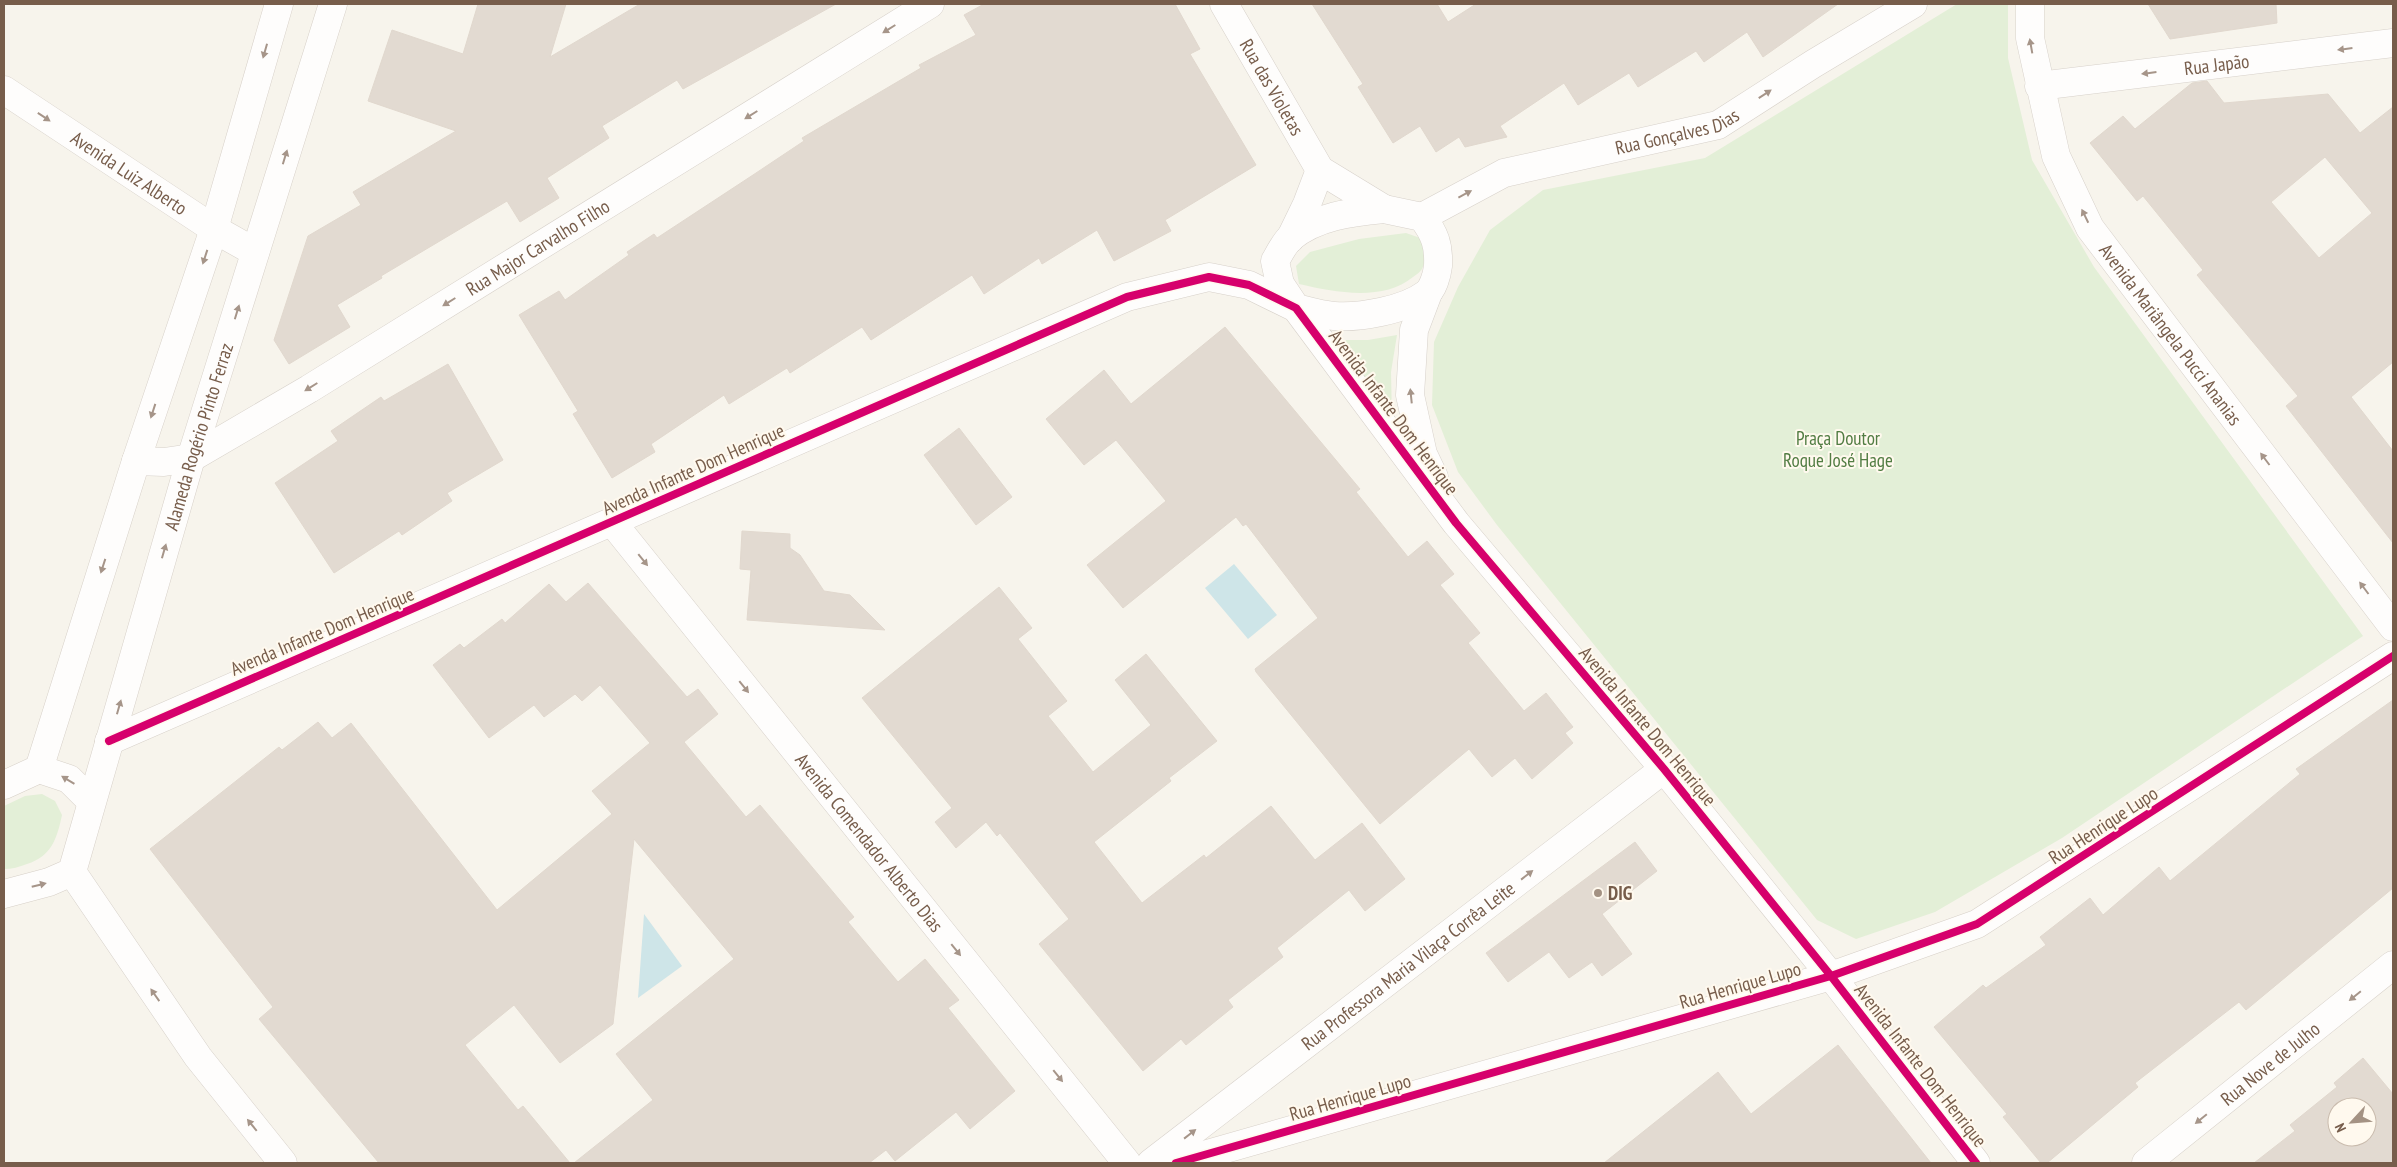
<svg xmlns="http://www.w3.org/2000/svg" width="2397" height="1167" font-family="'PT Sans Narrow',sans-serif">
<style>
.green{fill:#e3efd7}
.water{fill:#cee5e8}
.building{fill:#e2dad1;stroke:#e1d8ce;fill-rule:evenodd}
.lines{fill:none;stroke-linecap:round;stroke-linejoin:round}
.street-casing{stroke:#d7d1ca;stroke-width:29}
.secondary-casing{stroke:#d7d0c8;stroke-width:29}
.street{stroke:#fefdfc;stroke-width:28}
.secondary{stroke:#fefdfc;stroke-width:28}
.cycleway-casing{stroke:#fff9ee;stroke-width:11}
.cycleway{stroke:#d6006c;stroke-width:8}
.oneway{fill:#a69589}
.poi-dot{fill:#a49283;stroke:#fff9ee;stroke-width:2}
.labels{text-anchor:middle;stroke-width:4;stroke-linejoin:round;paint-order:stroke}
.street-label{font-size:19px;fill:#775d4b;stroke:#fff9ee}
.park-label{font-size:19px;fill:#527d43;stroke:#fff9ee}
.poi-label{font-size:19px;font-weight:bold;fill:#775d4b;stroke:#fff9ee;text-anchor:start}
</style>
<rect width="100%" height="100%" fill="#f7f4ec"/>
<g class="green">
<polygon points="1957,4 2008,4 2008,58 2032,160 2094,267 2363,636 2062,838 1935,912 1856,939 1817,920 1497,525 1458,472 1432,405 1434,342 1458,287 1490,230 1543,190 1705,158"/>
<path d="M1406 233 1423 239C1425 249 1427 260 1422 269 1420 272 1416 275 1413 277 1383 302 1334 292 1299 284L1296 266 1310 252 1359 239Z"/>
<polygon points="1397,335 1391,372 1392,419 1330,340 1368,340"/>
<path d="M42 794 55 801 62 815C57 838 52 856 27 864 19 867 12 869 4 869V806L25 796Z"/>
</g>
<g class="water">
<polygon points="1234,564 1277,615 1248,639 1205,588"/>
<polygon points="644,914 682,966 638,998"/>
</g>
<g class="building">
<polygon points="478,4 566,4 550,57 640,4 836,4 683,89 677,80 602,126 609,138 547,178 559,198 520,222 507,201 381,276 382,278 337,305 350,327 289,364 274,340 308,236 361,205 353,192 456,131 368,101 392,30 463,54"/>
<polygon points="984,4 1175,4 1200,49 1190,54 1256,165 1165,220 1171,231 1114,261 1097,230 1042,264 1039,258 984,294 972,275 871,340 862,327 790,373 787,368 729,404 724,395 651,444 655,452 612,478 573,414 578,411 519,315 559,291 565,300 629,255 627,252 654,234 657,238 753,175 804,141 802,138 921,68 919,65 976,35 964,15"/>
<polygon points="1312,4 1437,4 1448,22 1476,4 1838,4 1763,57 1747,32 1704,62 1696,51 1638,87 1629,73 1578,105 1564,83 1500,126 1507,137 1465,147 1459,137 1436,152 1420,126 1393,143 1358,87 1363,84"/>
<polygon points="2148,4 2276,4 2277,23 2170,39"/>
<path d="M2207 81 2224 103 2328 94 2360 133 2393 107V362L2351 397 2393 451V543L2286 406 2298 396 2197 275 2203 270 2143 196 2137 201 2090 143 2123 116 2135 129 2192 83ZM2325 157 2372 213 2319 258 2271 202Z"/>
<polygon points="1225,327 1360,489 1356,492 1408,557 1427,541 1454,574 1440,585 1480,633 1468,643 1524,711 1546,693 1573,727 1565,733 1573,743 1532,779 1515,758 1492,777 1469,749 1380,824 1256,672 1255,669 1318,618 1246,524 1243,526 1236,517 1123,608 1087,565 1166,501 1116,440 1084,465 1046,419 1104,370 1131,404"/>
<polygon points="448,364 503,460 447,493 452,501 402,535 399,531 334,573 275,483 338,441 331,431 381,397 384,401"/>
<polygon points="959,428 1012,497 976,525 924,455"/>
<polygon points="742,531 790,534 790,548 800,555 824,591 850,595 885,630 747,620 751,570 740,569"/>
<polygon points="588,583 687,697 698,689 718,714 684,742 746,817 760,805 854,917 848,922 898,982 925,959 959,1000 948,1008 1015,1091 970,1129 956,1112 895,1161 886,1150 869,1163 574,1163 653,1100 616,1054 734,959 634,839 613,1024 560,1063 514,1005 465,1045 518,1110 523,1106 570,1163 379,1163 259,1019 273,1007 150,849 279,747 282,750 318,722 332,738 351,723 497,910 612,814 592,791 650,743 600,685 582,701 575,694 544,717 534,705 489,738 433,665 460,644 464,648 502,619 505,623 549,584 566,602"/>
<polygon points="999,587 1032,628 1018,639 1067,701 1048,716 1093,772 1151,725 1115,680 1146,654 1217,741 1169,778 1171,781 1094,842 1142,903 1204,855 1206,858 1271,806 1315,860 1362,823 1405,879 1365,911 1349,890 1277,948 1283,957 1228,1000 1233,1007 1186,1045 1181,1039 1143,1071 1039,944 1069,919 1000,833 997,836 986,822 956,848 935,822 952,808 862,698"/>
<polygon points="2393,700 2393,888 2246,1010 2239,1002 2135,1083 2138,1087 2047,1163 2041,1163 2003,1117 2007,1114 1934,1027 1983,985 1986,988 2046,945 2040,937 2090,898 2103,915 2159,867 2170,881 2300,774 2296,769"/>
<polygon points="1635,842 1657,871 1602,914 1632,954 1602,976 1592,962 1569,978 1549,952 1508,982 1486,953"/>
<polygon points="1838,1045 1931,1163 1604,1163 1718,1072 1751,1114"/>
<path d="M2363 1058 2393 1094V1163H2254L2295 1131 2290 1125 2337 1087 2334 1083ZM2337 1107H2367V1137H2337Z"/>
</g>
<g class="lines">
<defs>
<g id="street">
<path id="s1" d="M1224 4 1320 170 1384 209"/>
<path id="s2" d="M2030 4V38L2056 156 2090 228 2393 627"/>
<path id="s3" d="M2039 86 2393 43"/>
<path id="s4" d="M4 90 214 229 255 252"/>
<path d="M1384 209 1422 217C1435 234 1439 245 1438 266 1437 275 1433 289 1426 294 1405 310 1360 318 1334 316 1321 315 1308 311 1296 308L1280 284 1275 261C1279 254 1284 244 1290 238 1316 216 1352 212 1384 209Z"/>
<path id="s5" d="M1422 217 1504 173 1718 125 1813 64 1913 4"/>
<polyline points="1290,239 1307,204 1320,170"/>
<polyline points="1428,293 1414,330 1410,395 1423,454 1434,477"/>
<path id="s6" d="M136 461 164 462 191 458 309 389 930 4"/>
<path id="s7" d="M612 522 1127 1163"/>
<polyline points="109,741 1127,297 1209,277 1249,285 1296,308 1456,523 1664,769 1831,976 1976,1163"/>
<polyline points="72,872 198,1057 283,1163"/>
<path id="s8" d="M1151 1163 1664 769"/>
<path id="s9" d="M2146 1163 2393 965"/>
</g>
<g id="secondary">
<polyline points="39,769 136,461 214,229 279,4"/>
<polyline points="39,769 69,779 91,801"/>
<polyline points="4,785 39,769"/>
<path id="s10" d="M4 894 49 882 72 872 191 458 333 4"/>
<polyline points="1176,1163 1831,976 1977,924 2393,656"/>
</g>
</defs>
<use href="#street" class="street-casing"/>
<use href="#secondary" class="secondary-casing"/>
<use href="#street" class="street"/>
<use href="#secondary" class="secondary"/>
<defs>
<g id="cycleway">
<polyline points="109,741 1127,297 1209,277 1249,285 1296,308 1456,523 1664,769 1831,976 1976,1163"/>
<polyline points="1176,1163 1831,976 1977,924 2393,656"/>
</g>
</defs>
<use href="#cycleway" class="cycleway-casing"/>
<use href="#cycleway" class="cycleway"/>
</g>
<defs><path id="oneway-solid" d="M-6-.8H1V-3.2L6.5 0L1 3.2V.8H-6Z" transform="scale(1.25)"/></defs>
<g class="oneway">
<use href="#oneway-solid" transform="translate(889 29) rotate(148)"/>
<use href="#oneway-solid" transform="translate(2031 46) rotate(-100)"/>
<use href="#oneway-solid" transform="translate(2345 49) rotate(173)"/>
<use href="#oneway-solid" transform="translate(265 51) rotate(106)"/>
<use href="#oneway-solid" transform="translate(2149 73) rotate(173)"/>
<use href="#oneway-solid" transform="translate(1765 94) rotate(-33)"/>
<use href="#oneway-solid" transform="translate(751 115) rotate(148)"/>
<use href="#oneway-solid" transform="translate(44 117) rotate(34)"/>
<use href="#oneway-solid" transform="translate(285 157) rotate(-73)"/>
<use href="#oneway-solid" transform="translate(1465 194) rotate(-28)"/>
<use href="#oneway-solid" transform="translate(2085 216) rotate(-116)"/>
<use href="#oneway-solid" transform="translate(205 257) rotate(108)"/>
<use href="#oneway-solid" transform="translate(449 302) rotate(148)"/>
<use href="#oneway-solid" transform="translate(237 312) rotate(-73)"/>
<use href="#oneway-solid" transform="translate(311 387) rotate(148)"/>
<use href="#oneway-solid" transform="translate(1411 396) rotate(-96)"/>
<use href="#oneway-solid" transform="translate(153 411) rotate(108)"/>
<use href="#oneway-solid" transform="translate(2265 459) rotate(-127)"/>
<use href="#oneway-solid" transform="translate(164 551) rotate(-74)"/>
<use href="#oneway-solid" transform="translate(643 560) rotate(51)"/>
<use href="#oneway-solid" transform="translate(103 566) rotate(108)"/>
<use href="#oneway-solid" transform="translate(2364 588) rotate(-127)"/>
<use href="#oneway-solid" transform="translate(744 687) rotate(51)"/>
<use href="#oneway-solid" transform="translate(119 707) rotate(-74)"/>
<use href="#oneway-solid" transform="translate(68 780) rotate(-149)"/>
<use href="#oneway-solid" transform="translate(1527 875) rotate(-38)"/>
<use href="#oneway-solid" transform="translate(39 885) rotate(-14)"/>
<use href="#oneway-solid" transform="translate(956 950) rotate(51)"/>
<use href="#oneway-solid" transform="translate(155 995) rotate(-125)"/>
<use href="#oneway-solid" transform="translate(2355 996) rotate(141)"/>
<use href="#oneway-solid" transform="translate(1058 1076) rotate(51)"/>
<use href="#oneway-solid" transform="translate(2201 1119) rotate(141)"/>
<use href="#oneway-solid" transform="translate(252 1125) rotate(-129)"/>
<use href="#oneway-solid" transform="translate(1190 1134) rotate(-38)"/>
</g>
<circle class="poi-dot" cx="1598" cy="893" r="5"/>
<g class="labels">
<g class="street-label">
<text dy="7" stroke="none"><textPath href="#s3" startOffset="179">Rua Japão</textPath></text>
<text dy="7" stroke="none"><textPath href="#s1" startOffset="96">Rua das Violetas</textPath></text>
<text dy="7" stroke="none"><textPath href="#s5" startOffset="271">Rua Gonçalves Dias</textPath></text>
<text dy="7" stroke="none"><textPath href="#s4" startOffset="150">Avenida Luiz Alberto</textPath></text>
<text dy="7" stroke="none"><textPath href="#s6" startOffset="461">Rua Major Carvalho Filho</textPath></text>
<text dy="7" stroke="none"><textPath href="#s2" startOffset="368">Avenida Mariângela Pucci Ananias</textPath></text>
<text transform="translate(1394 412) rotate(53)" y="7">Avenida Infante Dom Henrique</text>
<text dy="7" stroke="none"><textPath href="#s10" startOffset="525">Alameda Rogério Pinto Ferraz</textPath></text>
<text transform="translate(693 469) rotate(-24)" y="7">Avenda Infante Dom Henrique</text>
<text transform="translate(322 631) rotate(-23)" y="7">Avenda Infante Dom Henrique</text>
<text transform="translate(1648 726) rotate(50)" y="7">Avenida Infante Dom Henrique</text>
<text transform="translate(2103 825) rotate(-33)" y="7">Rua Henrique Lupo</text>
<text dy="7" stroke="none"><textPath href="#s7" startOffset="411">Avenida Comendador Alberto Dias</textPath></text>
<text dy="7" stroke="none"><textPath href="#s8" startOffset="324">Rua Professora Maria Vilaça Corrêa Leite</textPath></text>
<text transform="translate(1740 985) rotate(-16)" y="7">Rua Henrique Lupo</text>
<text dy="7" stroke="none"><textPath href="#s9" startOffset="159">Rua Nove de Julho</textPath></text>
<text transform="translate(1921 1065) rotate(52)" y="7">Avenida Infante Dom Henrique</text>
<text transform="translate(1350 1097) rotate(-16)" y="7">Rua Henrique Lupo</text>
</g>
<g class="park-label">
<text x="1838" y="445">Praça Doutor<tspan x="1838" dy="22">Roque José Hage</tspan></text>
</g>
<g class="poi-label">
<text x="1608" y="900">DIG</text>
</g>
</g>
<rect width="2397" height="1167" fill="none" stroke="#775d4b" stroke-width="10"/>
<g transform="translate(2352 1122) rotate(244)"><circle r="24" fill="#fff9ee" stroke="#c9bbad"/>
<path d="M0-4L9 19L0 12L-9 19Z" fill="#a49283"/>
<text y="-8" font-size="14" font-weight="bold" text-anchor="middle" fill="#775d4b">N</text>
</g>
</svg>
